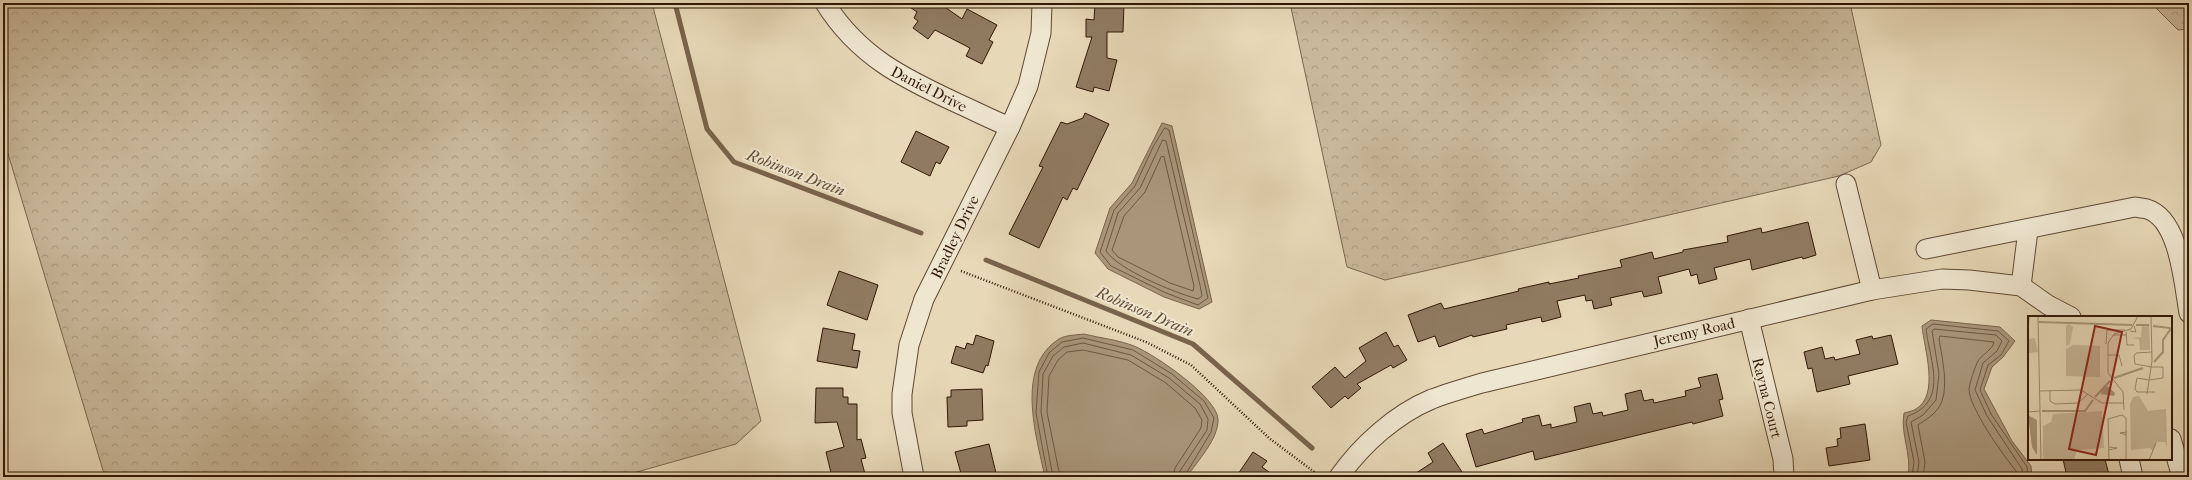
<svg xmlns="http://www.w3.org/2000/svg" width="2192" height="480" font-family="'IM FELL French Canon',serif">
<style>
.forest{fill:url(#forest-crowns);stroke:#7c674f}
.water{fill:#a9967a;stroke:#79634b}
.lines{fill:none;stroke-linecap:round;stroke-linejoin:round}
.shore{stroke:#6d5640;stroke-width:1}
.stream{stroke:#79634b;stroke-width:5}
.building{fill:#907b62;stroke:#311705}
.minor-casing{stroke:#5e4732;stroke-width:21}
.path{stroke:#311705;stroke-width:2.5;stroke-dasharray:1 2;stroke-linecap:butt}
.minor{stroke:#efe6d0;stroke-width:19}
.labels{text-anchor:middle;stroke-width:4;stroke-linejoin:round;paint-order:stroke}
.street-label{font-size:15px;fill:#311705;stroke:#efe6d0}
.water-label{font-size:16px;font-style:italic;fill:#614a34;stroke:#efe6d0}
.inset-river{fill:none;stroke:#a9967a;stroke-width:2}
.inset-road{fill:none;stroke:#9e8b70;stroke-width:1}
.view{fill:#8f2418;fill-opacity:0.15;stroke:#8f2418;stroke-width:2}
.inset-edge{fill:none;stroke:#311705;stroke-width:2}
</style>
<defs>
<pattern id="forest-crowns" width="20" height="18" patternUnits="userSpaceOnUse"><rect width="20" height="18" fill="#c8b799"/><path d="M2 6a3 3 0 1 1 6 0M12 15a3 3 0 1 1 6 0" fill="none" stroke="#ac9d82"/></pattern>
</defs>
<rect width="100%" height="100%" fill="#e7d8b7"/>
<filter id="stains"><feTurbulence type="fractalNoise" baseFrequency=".005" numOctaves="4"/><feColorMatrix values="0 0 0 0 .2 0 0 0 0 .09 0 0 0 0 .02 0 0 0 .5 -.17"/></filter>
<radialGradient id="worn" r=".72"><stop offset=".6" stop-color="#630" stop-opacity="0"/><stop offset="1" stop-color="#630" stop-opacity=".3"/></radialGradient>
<g class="forest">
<polygon points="3,3 652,3 761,421 736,444 619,477 105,477 3,137"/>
<polygon points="1290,3 1850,3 1881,145 1871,162 1839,176 1385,280 1347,267"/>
<polygon points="2151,3 2189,3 2189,29 2178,30"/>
</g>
<g class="water">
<polygon points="1162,123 1172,126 1212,302 1199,309 1164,297 1108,269 1095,253 1110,208 1132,183"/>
<path d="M1931 320 2000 327 2015 341 2003 357 1992 367 1984 389 2012 441 2031 466 2032 477H1908C1912 453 1900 434 1904 413 1908 412 1913 411 1916 409 1940 395 1924 348 1922 326Z"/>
<path d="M1084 334C1100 338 1119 340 1134 346 1154 354 1217 397 1218 419 1219 439 1197 461 1187 477H1045C1036 435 1015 367 1059 339 1065 335 1077 335 1084 334Z"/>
</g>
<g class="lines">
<g class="shore">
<polygon points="1165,128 1169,130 1208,298 1198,305 1166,293 1111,266 1100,252 1114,210 1135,186 1153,147"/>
<path d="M1163 140 1166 141 1200 285 1202 296 1198 299C1175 293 1119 270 1106 251L1118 213 1140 188Z"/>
<polygon points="1164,157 1194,286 1193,291 1170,283 1118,257 1112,250 1124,216 1145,192 1161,157"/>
<polyline points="1048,477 1036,413 1039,372 1049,353 1062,342 1083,338 1133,350 1172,374 1204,401 1214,418 1211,432 1184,477"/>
<polyline points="1053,477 1041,412 1043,374 1053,356 1064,347 1083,343 1131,355 1169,378 1200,404 1208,419 1207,430 1180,471 1179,477"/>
<polyline points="1060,477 1047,412 1049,376 1058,360 1067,352 1083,350 1128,360 1166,383 1195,408 1202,420 1201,428 1175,468 1173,477"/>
<path d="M1912 477 1914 462 1906 422 1908 416C1949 401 1930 362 1926 329L1933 324 1998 331 2009 341 2001 355 1988 365 1980 390 1991 414 2027 467 2028 477"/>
<polyline points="1917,477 1919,462 1911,422 1923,415 1936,400 1939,374 1932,331 1934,329 1996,335 2002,341 1997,351 1983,363 1975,390 1987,416 2022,469 2023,477"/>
<path d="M1923 477 1925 462 1918 425C1925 420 1934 415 1939 407 1950 390 1942 358 1939 339L1940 336 1994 342C1992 351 1981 354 1977 363 1974 370 1970 381 1969 389 1969 408 2004 456 2016 471L2017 477"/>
</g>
<g class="stream">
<polyline points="675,3 707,129 734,162 921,233"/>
<polyline points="986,260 1193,344 1312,448"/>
</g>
</g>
<g class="building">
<polygon points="904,3 939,3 962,19 967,9 997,25 989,40 993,42 982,64 966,56 970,48 935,30 928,39 913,28 918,21 914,18 917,12"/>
<polygon points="1095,3 1124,3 1123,32 1107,32 1107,58 1117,60 1109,91 1094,87 1093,92 1076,87 1092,37 1086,37 1086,19 1094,20"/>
<polygon points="1085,113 1109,124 1077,190 1073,188 1067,200 1063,197 1039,248 1009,234 1043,167 1039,166 1061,122 1067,124 1083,118"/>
<polygon points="916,131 949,147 940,164 936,162 930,176 901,162"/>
<polygon points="1808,222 1816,255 1803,259 1802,257 1752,270 1750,259 1714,268 1717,279 1699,284 1697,274 1691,276 1689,269 1658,277 1662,293 1644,297 1642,291 1610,298 1612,305 1594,309 1592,300 1586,301 1585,295 1557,301 1561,317 1542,322 1541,317 1506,325 1507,329 1473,337 1472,335 1439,347 1435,336 1418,342 1408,315 1441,303 1444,309 1519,291 1518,289 1549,282 1549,284 1579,278 1578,276 1622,267 1620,260 1652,252 1654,259 1683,252 1683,250 1728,242 1727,236 1761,228 1762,233"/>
<polygon points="839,271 878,285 867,320 827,305"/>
<polygon points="823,328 855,334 852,350 860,351 857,368 817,361"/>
<polygon points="1386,332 1394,347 1398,345 1407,360 1393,368 1391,365 1357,384 1361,388 1348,399 1345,396 1331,408 1312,387 1335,367 1345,378 1366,361 1359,348"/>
<polygon points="976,335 994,341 988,366 986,365 983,373 951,363 956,346 965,349 967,343 973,345"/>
<polygon points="1891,335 1898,364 1848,376 1850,384 1817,392 1812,368 1808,369 1804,352 1822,347 1825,359 1834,357 1835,360 1860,354 1856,340 1872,336 1873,339"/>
<polygon points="1717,374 1723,399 1719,400 1723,416 1693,424 1692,422 1535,460 1533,451 1476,467 1466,434 1482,429 1484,434 1523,422 1522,419 1539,415 1542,426 1551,424 1551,428 1577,422 1574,407 1590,403 1593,414 1602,412 1603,416 1628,410 1625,394 1641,390 1644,401 1653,399 1654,403 1686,396 1685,391 1701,387 1698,378"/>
<polygon points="816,388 843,388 843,397 848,397 848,404 857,404 857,440 861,439 866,458 861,459 865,474 857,477 832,477 826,452 844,447 837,422 815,423"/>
<polygon points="982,389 983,420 967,421 967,426 948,427 947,397 951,397 951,390"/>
<polygon points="1865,424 1870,460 1829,466 1826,448 1838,446 1837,439 1841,438 1840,428"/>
<polygon points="1443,443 1462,472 1454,474 1455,477 1410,477 1433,462 1428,453"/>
<polygon points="989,444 996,473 981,477 962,477 955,452"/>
<polygon points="1253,452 1267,461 1262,467 1276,477 1236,477"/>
<polygon points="2063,459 2105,459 2109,475 2098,477 2067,477"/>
</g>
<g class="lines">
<defs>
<g id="minor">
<path d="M825 3C858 56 903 78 957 103 975 111 992 120 1010 127"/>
<polyline points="1846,184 1872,290"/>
<path d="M1926 249 2135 207C2139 208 2144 208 2147 209 2180 219 2184 286 2189 313"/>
<polyline points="2021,286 2028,230"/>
<polyline points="1749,319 1783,459 1784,477"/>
<polyline points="2171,439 2182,477"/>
<polyline points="2129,459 2133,477"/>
<polyline points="914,477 902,413 902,394 909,345 924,299 1010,127 1028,86 1041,33 1042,3"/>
<path d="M1339 477C1361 445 1396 414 1432 399 1448 393 1465 388 1482 383L1872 290 1942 279 1969 280 2021 286 2048 305 2071 317"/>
</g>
</defs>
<use href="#minor" class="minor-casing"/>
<polyline class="path" points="961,271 1146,342 1191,365 1269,438 1317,474"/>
<use href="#minor" class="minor"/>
</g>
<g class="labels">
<g class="street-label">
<text transform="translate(929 89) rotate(27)" y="5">Daniel Drive</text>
<text transform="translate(955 237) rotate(-64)" y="5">Bradley Drive</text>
<text transform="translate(1694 332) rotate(-13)" y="5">Jeremy Road</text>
<text transform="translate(1767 398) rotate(76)" y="5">Rayna Court</text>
</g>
<g class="water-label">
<text transform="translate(796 172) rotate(21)" y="6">Robinson Drain</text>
<text transform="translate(1145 311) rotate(23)" y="6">Robinson Drain</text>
</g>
</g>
<g transform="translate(2028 316)">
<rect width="144" height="144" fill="#e7d8b7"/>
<path d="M41 8 45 11 42 28 38 30V10ZM114 9 121 10 122 34H112L111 23 104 22 113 21ZM7 22 10 36 0 37V23ZM45 29 72 30V61L38 60V33ZM111 80 120 95 138 93 139 131 137 126H129L125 135 122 132 103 134 102 88 105 81ZM74 95 76 132 49 134 46 144H15V110L23 106 25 98Z" fill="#c8b799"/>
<path d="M79 70 87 77 86 80 73 78 74 74ZM0 99 9 104V139L4 131Z" fill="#a9967a"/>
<path class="inset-river" d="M11 6 104 9M108 9H121M125 10 142 12M126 46 135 36V24L144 11M86 62 115 52M67 81 82 65M14 95H57L65 84"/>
<path class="inset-road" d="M10 0 13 144M102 15 108 16 106 10M98 16 99 29H106M85 19H98M0 20 1 0M78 28 79 14H97M80 39H91L94 50M124 51H135V62L121 64 109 62 107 73 109 76H127M124 51 107 48 106 40 108 37 124 36M12 75 53 74 74 87H96M22 75V85L27 88 50 87 60 78M119 78 124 45 123 0M96 94 95 76 80 57V27L86 18 103 13 110 0M0 96 12 95M99 116 92 117 99 119M81 131 89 132 81 134M81 144 80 103 94 99 98 102V144M121 144 128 127"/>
<path class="view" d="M67 10 94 16 68 139 41 133Z"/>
<rect width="144" height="144" class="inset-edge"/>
</g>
<rect width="2192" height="480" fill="none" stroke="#e7d8b7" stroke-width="16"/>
<rect x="4" y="4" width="2184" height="472" fill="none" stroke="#311705" stroke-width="2"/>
<rect x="8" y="8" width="2176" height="464" fill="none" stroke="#311705"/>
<rect width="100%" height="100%" filter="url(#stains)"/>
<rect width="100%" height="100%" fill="url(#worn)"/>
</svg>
